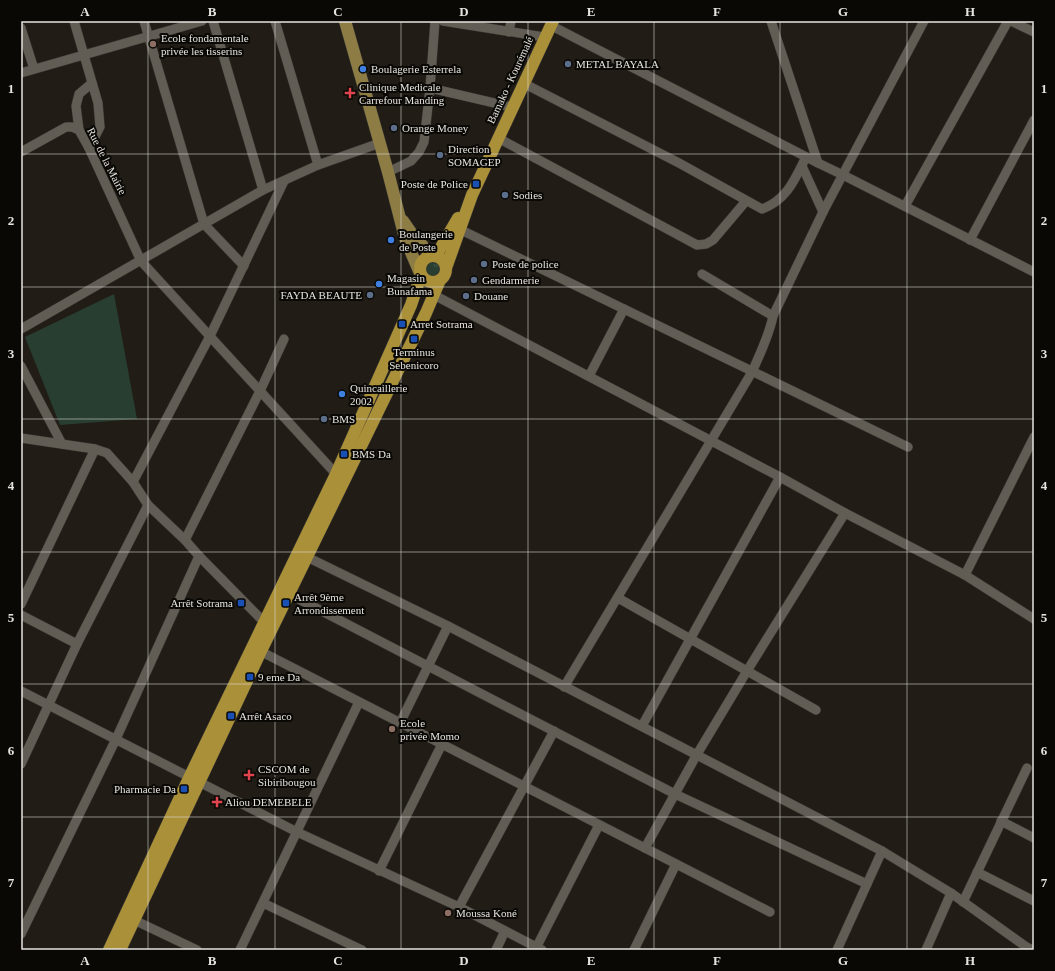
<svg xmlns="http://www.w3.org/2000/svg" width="1055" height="971" font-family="'Times New Roman',serif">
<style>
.grass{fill:url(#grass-tufts)}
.garden{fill:#283e30}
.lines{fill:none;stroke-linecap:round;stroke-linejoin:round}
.street-casing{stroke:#3a3833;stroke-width:10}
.primary-casing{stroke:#3a3833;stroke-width:13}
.highway-casing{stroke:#3a3833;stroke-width:13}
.street{stroke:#615d54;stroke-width:9}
.primary{stroke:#8d7c44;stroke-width:12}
.highway{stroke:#aa9039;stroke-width:12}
.grid{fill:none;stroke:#e6e4df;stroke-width:1;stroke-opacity:0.55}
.education-dot{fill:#8d6e63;stroke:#090805;stroke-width:1.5}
.service-dot{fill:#5c6f8a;stroke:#090805;stroke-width:1.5}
.shop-dot{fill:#3f7fe0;stroke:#090805;stroke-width:1.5}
.health-dot{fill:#e0444e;stroke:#090805;stroke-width:1.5}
.transit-dot{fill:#1a4fb4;stroke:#090805;stroke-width:1.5}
.labels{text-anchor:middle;stroke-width:4;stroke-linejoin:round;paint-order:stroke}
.poi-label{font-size:11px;fill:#e6e4df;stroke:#090805;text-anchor:start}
.street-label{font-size:11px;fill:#e6e4df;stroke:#090805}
.neatline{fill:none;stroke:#e6e4df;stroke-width:1.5}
.grid-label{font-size:13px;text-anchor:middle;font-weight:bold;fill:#e6e4df}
</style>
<defs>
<pattern id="grass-tufts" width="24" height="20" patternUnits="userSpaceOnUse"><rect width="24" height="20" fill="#283e30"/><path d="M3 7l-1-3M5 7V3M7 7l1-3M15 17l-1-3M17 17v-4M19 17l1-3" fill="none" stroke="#475a4e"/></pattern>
</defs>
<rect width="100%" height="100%" fill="#211d16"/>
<circle class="grass" cx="433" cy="269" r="10"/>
<polygon class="garden" points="114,294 137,419 60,425 25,337"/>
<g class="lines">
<defs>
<g id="street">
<polyline points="74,21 98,103 100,127 89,148"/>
<polyline points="144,21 204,224 244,266"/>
<polyline points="213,21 263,190"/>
<polyline points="275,21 318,165"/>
<polyline points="443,21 544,37"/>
<polyline points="771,21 818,163"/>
<polyline points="1011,21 1034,32"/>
<polyline points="550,25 818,163 843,175 1034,272"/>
<polyline points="21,28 34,69"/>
<polyline points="509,32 511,21"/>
<polyline points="21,73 202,21"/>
<path d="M523 83 679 163 762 209C787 200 795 179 806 157"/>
<polyline points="430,88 512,107"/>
<polyline points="79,130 76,106 79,94 92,83"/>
<polyline points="498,138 697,245 706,244 713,240 746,201"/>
<polyline points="21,152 66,127 72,127 79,130 89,148 141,261 336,474"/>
<polyline points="802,166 823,212"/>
<polyline points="388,172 411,161 419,152 424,142 430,88 435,21"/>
<polyline points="905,206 1008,21"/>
<polyline points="455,227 908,447"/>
<polyline points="970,240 1034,120"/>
<polyline points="702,274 773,316"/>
<polyline points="434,295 780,477 845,513 965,575 1034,619"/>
<polyline points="21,329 263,190 318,165 380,143"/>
<polyline points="21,366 62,444"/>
<polyline points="589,376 624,309"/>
<polyline points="21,438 95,449 107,453 133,482 148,505 185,540 199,556 268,626"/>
<polyline points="133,482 210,336 284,181"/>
<polyline points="185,540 260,391 284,339"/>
<polyline points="307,557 448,626 882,851 951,893 1025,946 1032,950"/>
<polyline points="965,575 1034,437"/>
<polyline points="289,594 675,794 867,884"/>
<polyline points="618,598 816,710"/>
<polyline points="21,604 95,449"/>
<polyline points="21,615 77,644"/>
<polyline points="256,649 770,912"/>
<path d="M564 687 752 372C760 354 769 336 773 316L823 212 924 21"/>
<polyline points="21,691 297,832 459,907 542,950"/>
<polyline points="400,723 448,626"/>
<polyline points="642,726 780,477"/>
<polyline points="21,764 77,644 148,505"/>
<polyline points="1001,821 1034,838"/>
<polyline points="645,848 696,756 747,671 845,513"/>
<polyline points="379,871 442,744"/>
<polyline points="977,872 1034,901"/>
<polyline points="963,902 1027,768"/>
<polyline points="263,903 362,950"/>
<polyline points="459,907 554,731"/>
<polyline points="134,920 197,950"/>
<polyline points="21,934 116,739 199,556"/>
<polyline points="536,948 599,825"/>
<polyline points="240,950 359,702"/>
<polyline points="496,950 505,931"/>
<polyline points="634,950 676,864"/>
<polyline points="837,950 882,851"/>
<polyline points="926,950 951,893"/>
</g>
<g id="primary">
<polyline points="345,21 388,172 405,238 419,271"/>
<polyline points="403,221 412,234 432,256"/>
</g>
<g id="highway">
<circle cx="433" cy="269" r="13"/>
<polyline points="436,256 458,218"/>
<polyline points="446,268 472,195 553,21"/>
<polyline points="109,950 189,778 336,474 411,305 421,275"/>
<polyline points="120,950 261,651 426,313 440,280"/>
</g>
</defs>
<use href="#street" class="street-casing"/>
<use href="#primary" class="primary-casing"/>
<use href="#highway" class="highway-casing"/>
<use href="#street" class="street"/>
<use href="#primary" class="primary"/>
<use href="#highway" class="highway"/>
</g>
<path class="grid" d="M148 21V950M275 21V950M401 21V950M528 21V950M654 21V950M780 21V950M907 21V950M21 154H1034M21 287H1034M21 419H1034M21 552H1034M21 684H1034M21 817H1034"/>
<g class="education-dot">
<circle cx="153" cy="44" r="4"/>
<circle cx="392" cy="729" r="4"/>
<circle cx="448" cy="913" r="4"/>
</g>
<g class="service-dot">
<circle cx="568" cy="64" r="4"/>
<circle cx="394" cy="128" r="4"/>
<circle cx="440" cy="155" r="4"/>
<circle cx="505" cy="195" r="4"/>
<circle cx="484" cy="264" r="4"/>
<circle cx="474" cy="280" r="4"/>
<circle cx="370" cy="295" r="4"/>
<circle cx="466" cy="296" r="4"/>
<circle cx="324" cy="419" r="4"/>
</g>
<g class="shop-dot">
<circle cx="363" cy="69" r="4"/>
<circle cx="391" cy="240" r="4"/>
<circle cx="379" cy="284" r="4"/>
<circle cx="342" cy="394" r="4"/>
</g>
<g class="health-dot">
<path d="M348 87h4v4h4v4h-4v4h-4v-4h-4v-4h4z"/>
<path d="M247 769h4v4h4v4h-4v4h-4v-4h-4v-4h4z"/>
<path d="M215 796h4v4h4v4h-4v4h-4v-4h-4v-4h4z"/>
</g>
<g class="transit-dot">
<rect x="472" y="180" width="8" height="8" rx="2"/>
<rect x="398" y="320" width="8" height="8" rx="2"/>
<rect x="410" y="335" width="8" height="8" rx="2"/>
<rect x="340" y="450" width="8" height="8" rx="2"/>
<rect x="237" y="599" width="8" height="8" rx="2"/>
<rect x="282" y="599" width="8" height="8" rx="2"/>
<rect x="246" y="673" width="8" height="8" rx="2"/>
<rect x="227" y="712" width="8" height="8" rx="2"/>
<rect x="180" y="785" width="8" height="8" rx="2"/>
</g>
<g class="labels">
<g class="poi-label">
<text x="161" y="42">Ecole fondamentale<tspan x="161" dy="13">privée les tisserins</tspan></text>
<text x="576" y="68">METAL BAYALA</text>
<text x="371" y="73">Boulagerie Esterrela</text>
<text x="359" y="91">Clinique Medicale<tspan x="359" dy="13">Carrefour Manding</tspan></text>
<text x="402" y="132">Orange Money</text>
<text x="448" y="153">Direction<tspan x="448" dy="13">SOMAGEP</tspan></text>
<text x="468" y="188" text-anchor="end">Poste de Police</text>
<text x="513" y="199">Sodies</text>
<text x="399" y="238">Boulangerie<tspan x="399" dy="13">de Poste</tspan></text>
<text x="492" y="268">Poste de police</text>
<text x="387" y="282">Magasin<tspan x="387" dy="13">Bunafama</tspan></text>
<text x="482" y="284">Gendarmerie</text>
<text x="362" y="299" text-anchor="end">FAYDA BEAUTE</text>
<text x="474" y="300">Douane</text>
<text x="410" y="328">Arret Sotrama</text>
<text x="414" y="356" text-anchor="middle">Terminus<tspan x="414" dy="13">Sebenicoro</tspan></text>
<text x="350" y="392">Quincaillerie<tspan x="350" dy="13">2002</tspan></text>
<text x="332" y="423">BMS</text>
<text x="352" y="458">BMS Da</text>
<text x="294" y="601">Arrêt 9ème<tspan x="294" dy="13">Arrondissement</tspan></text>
<text x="233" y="607" text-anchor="end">Arrêt Sotrama</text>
<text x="258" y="681">9 eme Da</text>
<text x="239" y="720">Arrêt Asaco</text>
<text x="400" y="727">Ecole<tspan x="400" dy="13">privée Momo</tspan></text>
<text x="258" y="773">CSCOM de<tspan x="258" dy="13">Sibiribougou</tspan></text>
<text x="176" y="793" text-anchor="end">Pharmacie Da</text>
<text x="225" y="806">Aliou DEMEBELE</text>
<text x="456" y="917">Moussa Koné</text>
</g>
<g class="street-label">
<text transform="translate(510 80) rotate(-65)" y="4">Bamako - Kourémalé</text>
<text transform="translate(107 161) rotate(63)" y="4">Rue de la Mairie</text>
</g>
</g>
<rect width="1055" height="971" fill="none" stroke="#090805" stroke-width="44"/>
<rect x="22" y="22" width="1011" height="927" class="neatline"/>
<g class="grid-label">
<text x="85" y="16">A</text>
<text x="212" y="16">B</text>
<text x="338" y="16">C</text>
<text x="464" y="16">D</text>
<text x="591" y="16">E</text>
<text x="717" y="16">F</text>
<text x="843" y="16">G</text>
<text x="970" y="16">H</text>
<text x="11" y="93">1</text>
<text x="1044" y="93">1</text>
<text x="11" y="225">2</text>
<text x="1044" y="225">2</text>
<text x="11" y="358">3</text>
<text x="1044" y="358">3</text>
<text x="11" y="490">4</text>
<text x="1044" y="490">4</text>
<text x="11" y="622">5</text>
<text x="1044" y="622">5</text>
<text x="11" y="755">6</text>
<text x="1044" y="755">6</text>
<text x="11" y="887">7</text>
<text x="1044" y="887">7</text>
<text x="85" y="965">A</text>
<text x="212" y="965">B</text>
<text x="338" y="965">C</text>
<text x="464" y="965">D</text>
<text x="591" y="965">E</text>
<text x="717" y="965">F</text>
<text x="843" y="965">G</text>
<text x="970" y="965">H</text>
</g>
</svg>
